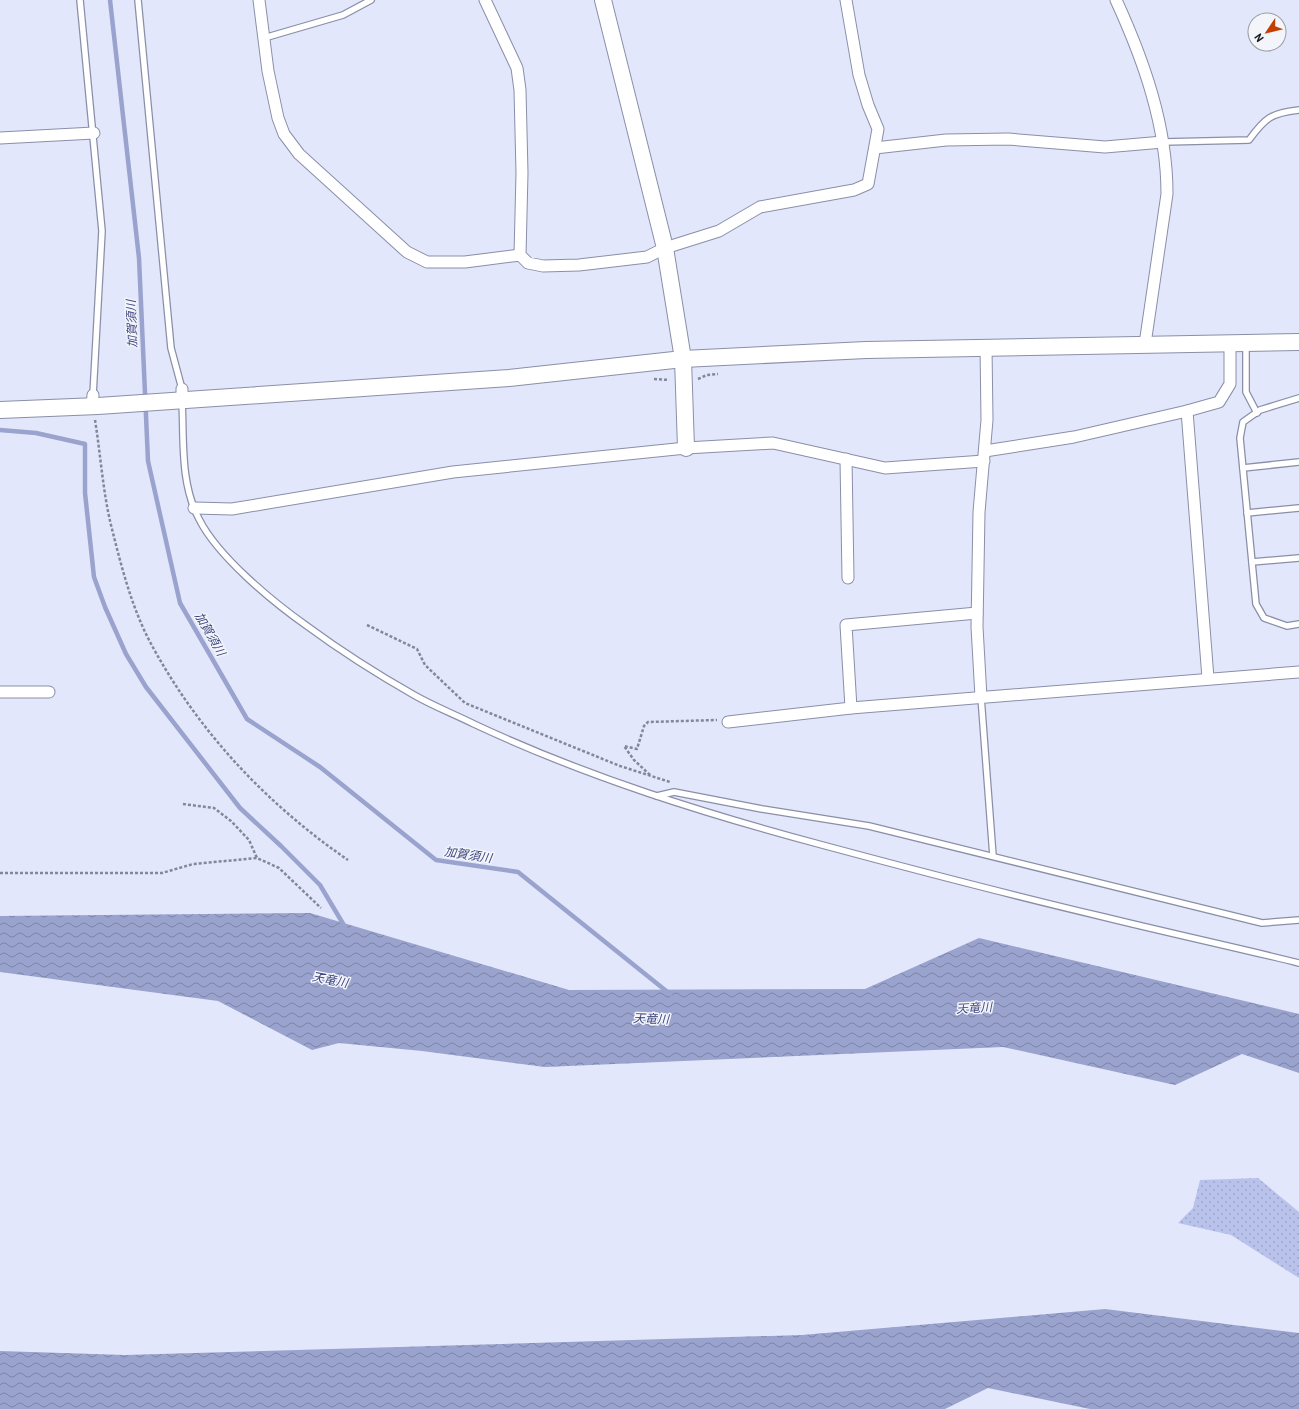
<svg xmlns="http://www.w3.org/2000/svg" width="1299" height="1409" font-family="Barlow,'Noto Sans JP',sans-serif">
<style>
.green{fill:url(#green-dots)}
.water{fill:url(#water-waves)}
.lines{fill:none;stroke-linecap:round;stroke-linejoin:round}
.stream{stroke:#99a3cd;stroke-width:4.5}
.lane-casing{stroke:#8a8fa8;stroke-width:8}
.street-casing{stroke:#8a8fa8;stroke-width:13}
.secondary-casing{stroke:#8a8fa8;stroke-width:18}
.path{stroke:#848797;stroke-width:2.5;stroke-dasharray:3 2;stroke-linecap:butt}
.lane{stroke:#fff;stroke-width:5.5}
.street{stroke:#fff;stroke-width:11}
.secondary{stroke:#fff;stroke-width:16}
.labels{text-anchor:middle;stroke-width:3;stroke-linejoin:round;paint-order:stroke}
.water-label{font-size:12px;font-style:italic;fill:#3f477e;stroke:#f3f5fa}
</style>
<defs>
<pattern id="green-dots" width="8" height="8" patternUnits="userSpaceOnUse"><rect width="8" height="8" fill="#b9c2eb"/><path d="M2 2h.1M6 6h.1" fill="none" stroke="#9ea6c9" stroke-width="1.8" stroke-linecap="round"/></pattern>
<pattern id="water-waves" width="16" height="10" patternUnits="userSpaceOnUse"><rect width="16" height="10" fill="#99a3cd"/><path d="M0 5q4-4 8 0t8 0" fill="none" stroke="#7c84a6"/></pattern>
</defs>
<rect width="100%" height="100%" fill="#e2e7fc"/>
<polygon class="green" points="1258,1178 1299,1212 1299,1278 1231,1235 1178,1223 1193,1208 1200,1180"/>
<g class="water">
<polygon points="310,913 569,990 865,989 979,938 1299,1014 1299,1073 1242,1054 1175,1085 1003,1047 545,1067 422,1051 339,1043 312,1050 218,1001 0,972 0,916"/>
<polygon points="1105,1309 1299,1333 1299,1409 1090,1409 988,1388 945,1409 0,1409 0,1351 125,1355 802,1335"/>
</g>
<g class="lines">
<g class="stream">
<polyline points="110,0 139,258 148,461 180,603 247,719 320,767 436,860 518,872 670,994"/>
<polyline points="0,430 36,433 85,444 85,493 94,577 105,607 126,654 146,687 240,808 281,846 320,885 345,927"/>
</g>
<defs>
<g id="lane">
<polyline points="80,0 102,231 93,395"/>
<polyline points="138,0 171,348 182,389"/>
<polyline points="264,38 343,15 371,0"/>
<path d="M1163 142 1249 140C1265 118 1271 113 1299 110"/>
<polyline points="1246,344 1246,392 1257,413"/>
<polyline points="1299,398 1260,410 1243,422 1240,438 1256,604 1264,618 1287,626 1299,624"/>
<path d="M182 401C184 440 180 483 199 519 218 557 273 602 307 626 341 651 377 674 414 695 433 706 454 714 474 724 587 777 706 814 826 846 919 871 1011 895 1104 917 1169 933 1234 947 1299 963"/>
<polyline points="1243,468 1299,462"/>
<polyline points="1247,513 1299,508"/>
<polyline points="1252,562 1299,558"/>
<polyline points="981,697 993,856"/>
<polyline points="657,796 674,792 762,809 869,826 1262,923 1299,920"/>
</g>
<g id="street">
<polyline points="259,0 268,71 278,118 284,134 299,154 407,252 427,262 465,262 520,255"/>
<polyline points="485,0 517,68 520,90 522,173 520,255 528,263 543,266 579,265 647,257 665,248 719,231 760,207 854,190 868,184 878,129 868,105 859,75 846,0"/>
<path d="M1116 0C1144 61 1167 126 1167 194L1145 344"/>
<polyline points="0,138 94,133"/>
<polyline points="875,148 946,140 1008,139 1105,147 1163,142"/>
<polyline points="182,389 182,400"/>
<polyline points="92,406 93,395"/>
<polyline points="1187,411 1219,402 1230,384 1230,343"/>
<polyline points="985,451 1074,437 1187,411 1208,678"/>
<polyline points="846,459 848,578"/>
<polyline points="194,508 232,509 453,472 686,448 773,443 885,468 984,461"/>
<polyline points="0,692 49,692"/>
<polyline points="981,697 977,627 979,512 987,420 986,347"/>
<polyline points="851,708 846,625 977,613"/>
<polyline points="728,722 851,708 1299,672"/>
</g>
<g id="secondary">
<polyline points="603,0 665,248 683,359 686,448"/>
<polyline points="0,410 98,406 509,378 683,359 866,350 1299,342"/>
</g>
</defs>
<use href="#lane" class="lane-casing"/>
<use href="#street" class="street-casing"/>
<use href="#secondary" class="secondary-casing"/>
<g class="path">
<polyline points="654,379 669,380"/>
<polyline points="698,379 707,375 718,374"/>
<path d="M95 420C101 457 103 496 113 533 122 569 132 607 149 640 196 729 265 803 348 860"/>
<polyline points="367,625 417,649 425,665 465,703 620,766 670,782"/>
<polyline points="650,775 634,760 624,746 637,749 644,726 648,722 717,720"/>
<polyline points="183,804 214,808 231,821 249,840 257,858"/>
<polyline points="0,873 162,873 193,864 257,858 279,868 321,908"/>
</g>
<use href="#lane" class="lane"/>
<use href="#street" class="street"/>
<use href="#secondary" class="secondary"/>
</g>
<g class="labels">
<g class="water-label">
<text transform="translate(132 324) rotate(-92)" y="4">加賀須川</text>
<text transform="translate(210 634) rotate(60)" y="4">加賀須川</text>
<text transform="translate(468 855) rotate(8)" y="4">加賀須川</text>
<text transform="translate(330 980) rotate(11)" y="4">天竜川</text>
<text transform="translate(974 1008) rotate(-3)" y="4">天竜川</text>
<text transform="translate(651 1019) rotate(2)" y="4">天竜川</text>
</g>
</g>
<g transform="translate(1267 32) rotate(235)"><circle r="19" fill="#f3f5fa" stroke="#9c9ea4"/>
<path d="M0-3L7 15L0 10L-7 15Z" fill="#c43e00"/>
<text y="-6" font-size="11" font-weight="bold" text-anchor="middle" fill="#191b24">N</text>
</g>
</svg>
